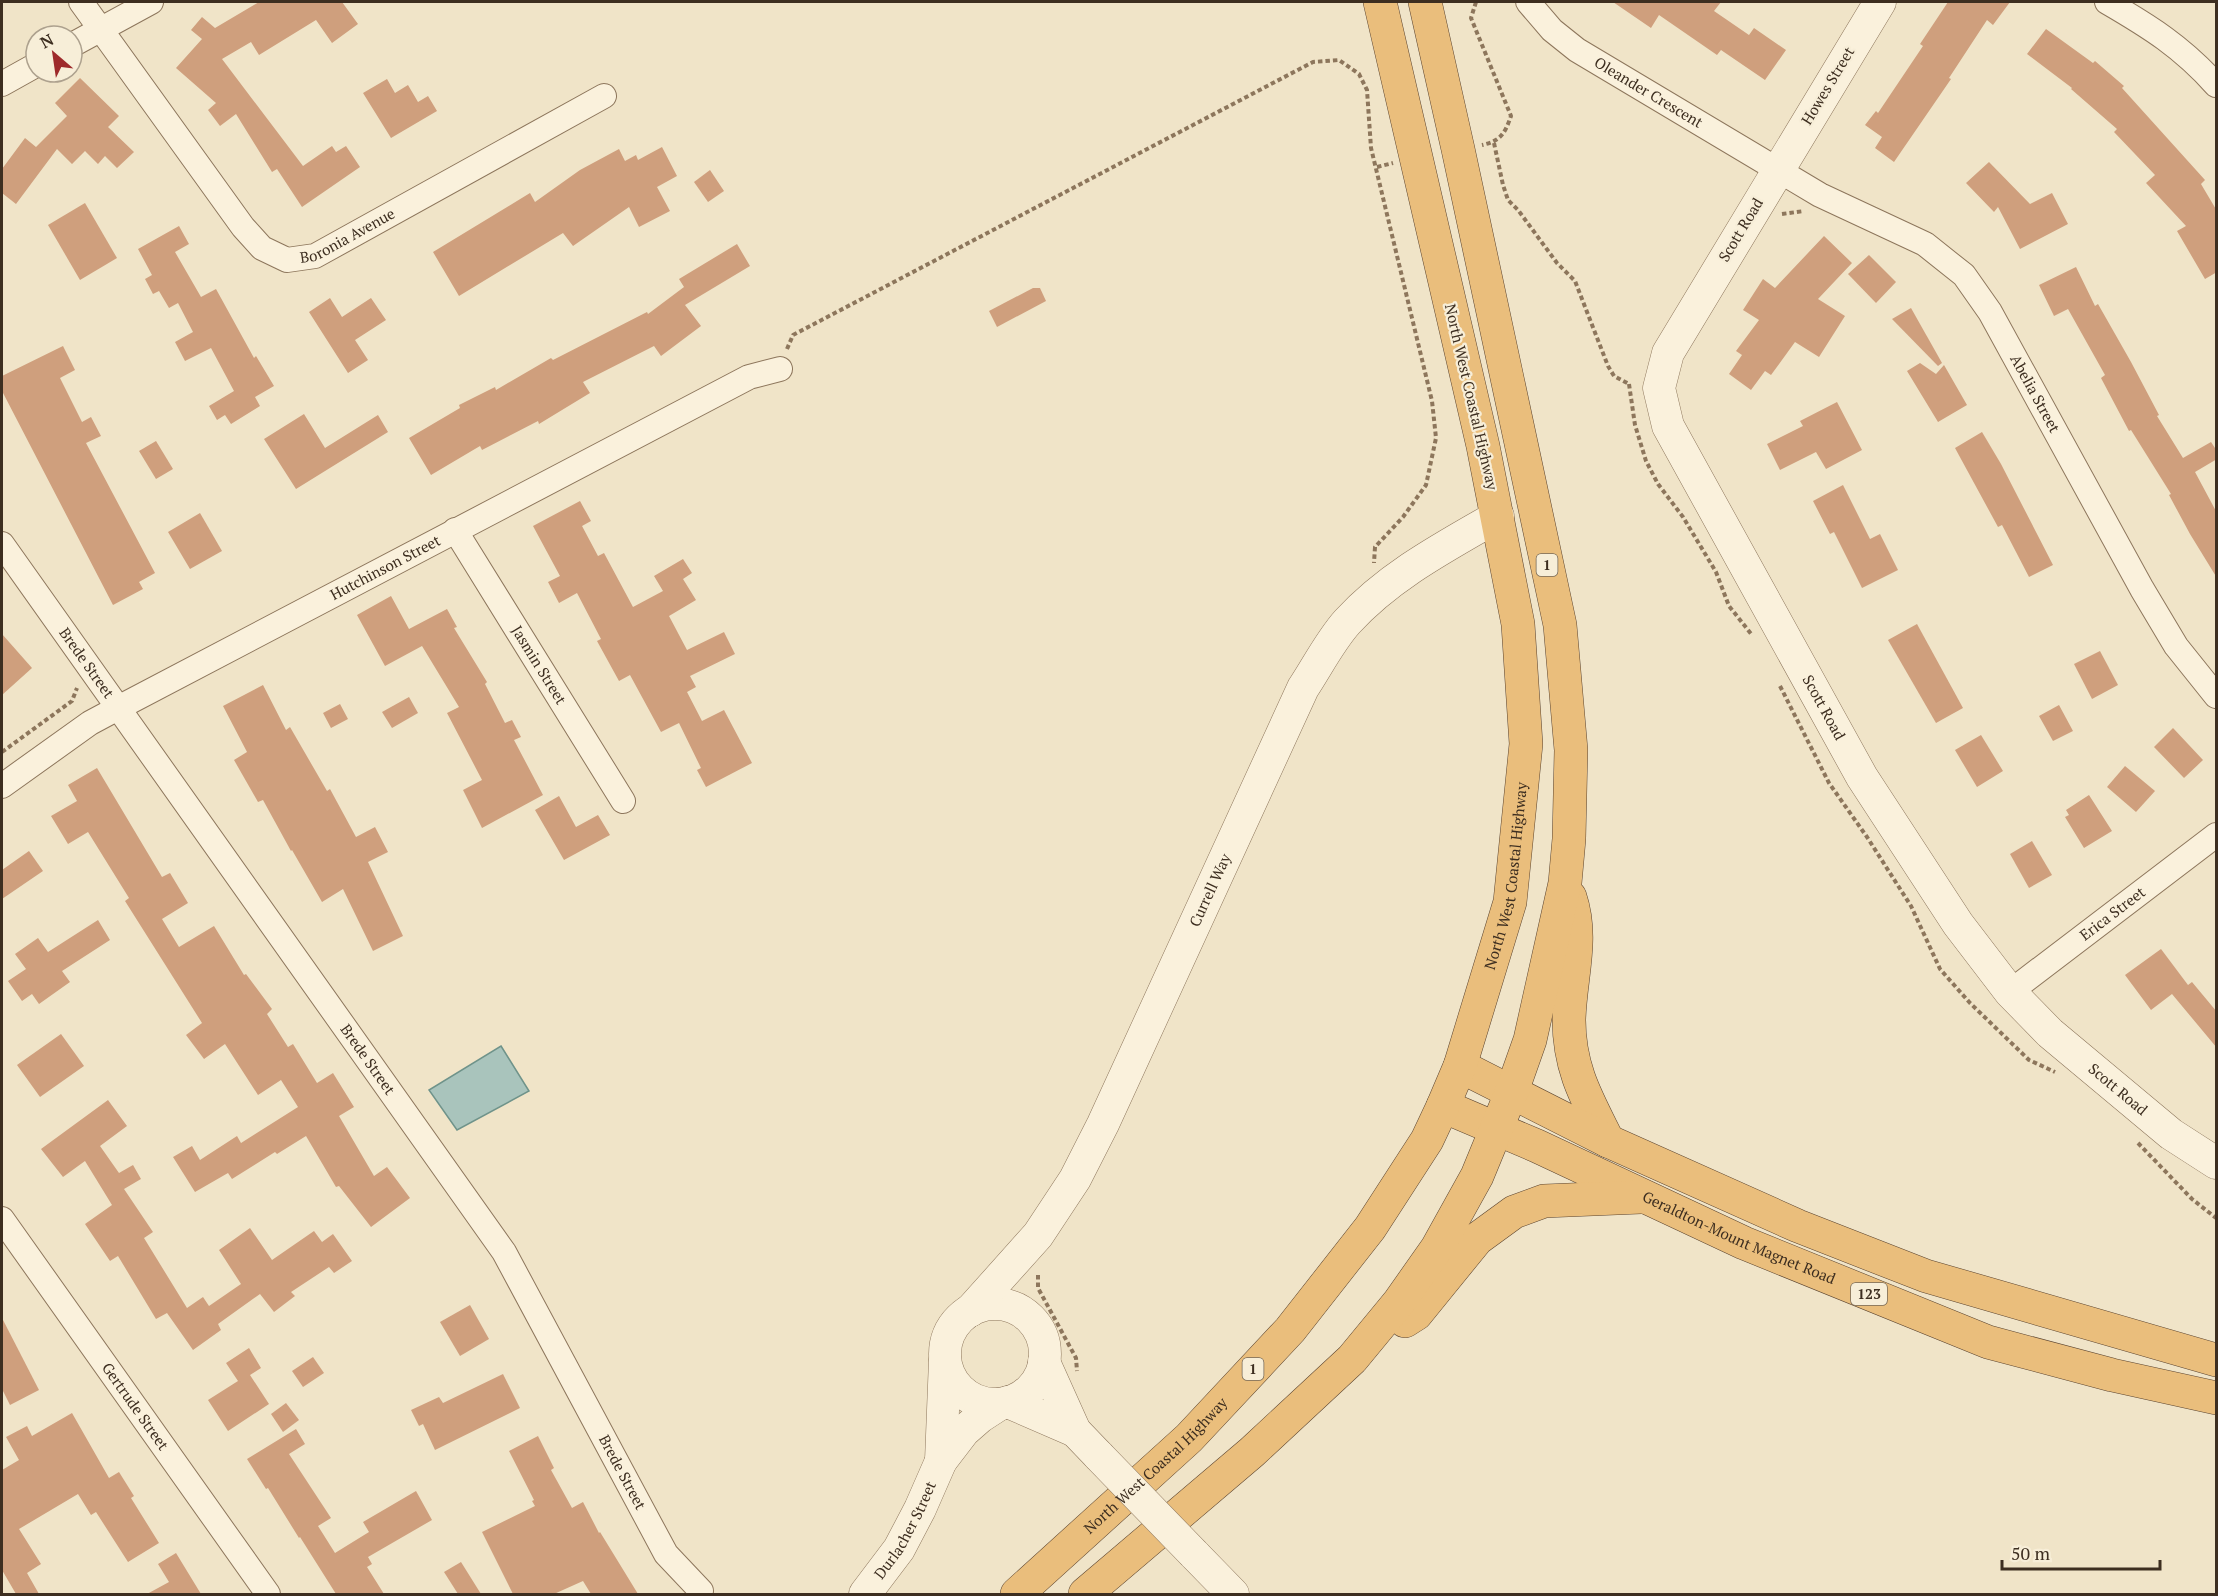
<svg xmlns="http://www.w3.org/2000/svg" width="2218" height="1596" font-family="'PT Serif',serif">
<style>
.water{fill:#a9c4bc;stroke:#6f938a;stroke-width:1.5}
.building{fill:#cf9f7d}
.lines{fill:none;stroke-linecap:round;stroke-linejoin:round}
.minor-casing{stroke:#8d765c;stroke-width:26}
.tertiary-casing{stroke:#8d765c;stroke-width:33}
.trunk-casing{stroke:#5b4430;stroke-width:34}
.path{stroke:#8d765c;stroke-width:4;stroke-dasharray:4.5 3;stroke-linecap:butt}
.minor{stroke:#faf1dc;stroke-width:24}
.tertiary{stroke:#faf1dc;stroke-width:32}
.trunk{stroke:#eabe7c;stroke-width:33}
.tertiary-bridge-casing{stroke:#8d765c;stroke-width:33;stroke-linecap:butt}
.tertiary-bridge{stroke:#faf1dc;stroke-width:32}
.labels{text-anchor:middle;stroke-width:4.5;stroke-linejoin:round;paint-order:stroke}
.shield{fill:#f7eed8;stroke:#756857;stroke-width:1.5}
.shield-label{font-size:14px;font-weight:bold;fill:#3d2e20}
.street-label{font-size:15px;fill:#3d2e20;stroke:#f7eed8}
</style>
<rect width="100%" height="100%" fill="#f0e4c8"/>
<polygon class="water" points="501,1046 529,1091 457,1130 429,1090"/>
<g class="building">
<polygon points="259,2 342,2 358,24 332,43 316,20 259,55 251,42 222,59 303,166 332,146 336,152 346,146 360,167 302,207 277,169 272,172 236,114 220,126 208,110 216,103 176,68 202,39 191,30 202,17 215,28"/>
<polygon points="1613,2 1721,2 1714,11 1749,35 1754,28 1786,50 1765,80 1721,50 1717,55 1659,15 1651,28"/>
<polygon points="1948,2 2010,2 1993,25 1987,20 1949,78 1951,79 1894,162 1875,148 1882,137 1865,125 1876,111 1878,113 1923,46 1920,44"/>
<polygon points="2046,29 2093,63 2095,61 2124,86 2122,88 2205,180 2201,184 2217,211 2217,272 2205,279 2177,231 2186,226 2146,183 2155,175 2114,132 2117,129 2071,89 2072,88 2027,54"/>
<polygon points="80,78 119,116 108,127 134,152 117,168 105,156 98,164 85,151 72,164 57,149 16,204 2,193 2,169 25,138 36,147 67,116 55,103"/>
<polygon points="387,79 395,93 408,85 418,102 428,96 437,111 391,138 363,93"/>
<polygon points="662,147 677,176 657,187 670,211 639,227 629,207 573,246 563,233 459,296 433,252 530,193 535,202 580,170 619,149 625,161 636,155 638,160"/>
<polygon points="1989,162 2030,204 2052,193 2068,224 2020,249 1998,207 1994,212 1966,183"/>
<polygon points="710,170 724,191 708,202 694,182"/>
<polygon points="85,203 117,258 80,280 48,225"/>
<polygon points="179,226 189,244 175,252 201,297 216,289 254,358 256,356 274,386 255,397 260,406 231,424 225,415 217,420 209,406 234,391 211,348 185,361 175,342 193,332 178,303 169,308 159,291 153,294 145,279 152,275 138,249"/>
<polygon points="1824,236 1852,263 1818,299 1845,316 1819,357 1795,342 1771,375 1765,371 1751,390 1729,374 1742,355 1736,351 1759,320 1743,310 1763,279 1775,288"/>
<polygon points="737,244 750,266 685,305 701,326 661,356 654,346 583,382 590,393 539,424 538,421 482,450 480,446 431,475 409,438 460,408 459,405 495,387 496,390 551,358 553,360 647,312 648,314 684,287 679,279"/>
<polygon points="1869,255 1896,282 1876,303 1848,274"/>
<polygon points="2076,267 2095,306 2098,304 2131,362 2159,415 2157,416 2183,458 2211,442 2217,451 2217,459 2195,472 2217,513 2217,578 2190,534 2169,495 2171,494 2131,430 2129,431 2101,378 2105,375 2068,309 2054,316 2039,285"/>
<polygon points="1033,288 1040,288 1046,301 997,327 989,311"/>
<polygon points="330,298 342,317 371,298 386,320 355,340 368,360 348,373 309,312"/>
<polygon points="1911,308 1942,363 1938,366 1892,319"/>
<polygon points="63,346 75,370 60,378 82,422 91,417 101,436 86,443 155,573 139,582 143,589 113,605 2,391 2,376"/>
<polygon points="1920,363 1936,374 1944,365 1967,405 1938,422 1907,371"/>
<polygon points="1837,402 1862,450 1826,469 1816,452 1780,470 1767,444 1803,426 1800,421"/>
<polygon points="304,414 325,448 378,415 388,432 296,489 264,439"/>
<polygon points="1982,432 2001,464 2053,565 2029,577 2002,525 1998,527 1955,448"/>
<polygon points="156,441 173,469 156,479 139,451"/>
<polygon points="1843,485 1870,539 1880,534 1898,570 1862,588 1834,532 1830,534 1813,501"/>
<polygon points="580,501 591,521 582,526 598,556 604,553 633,607 663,591 654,576 683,559 692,573 683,579 696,600 669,616 687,650 724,632 735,654 690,676 696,687 687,692 702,721 724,710 752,763 706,787 697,770 701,768 679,723 661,732 630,675 619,681 597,641 601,639 577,593 559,603 548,582 560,576 533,526"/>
<polygon points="200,513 222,551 190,569 168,532"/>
<polygon points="391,596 409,629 447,609 457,627 454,628 487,682 485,684 505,723 512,720 521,737 514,740 543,795 482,828 463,790 482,780 447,713 459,707 422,646 385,666 357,615"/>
<polygon points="1917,624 1963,708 1936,723 1888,640"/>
<polygon points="2,634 32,668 2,695"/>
<polygon points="2100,651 2118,685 2092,699 2074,664"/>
<polygon points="263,685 286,730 290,727 327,791 330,789 356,837 375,827 388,852 368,862 403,936 373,951 343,889 322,902 292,850 291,851 263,800 258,802 234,760 247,752 223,706"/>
<polygon points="409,697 418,713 392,728 382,712"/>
<polygon points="340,704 348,719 331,728 323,713"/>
<polygon points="2059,705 2073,731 2053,741 2039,716"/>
<polygon points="2173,728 2203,760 2184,778 2154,747"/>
<polygon points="1981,735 2003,771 1977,787 1955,750"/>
<polygon points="2125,766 2155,791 2136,812 2107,787"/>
<polygon points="97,768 162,877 170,873 188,903 162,919 179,947 214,926 244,975 246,974 272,1009 267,1014 288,1047 293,1044 317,1083 333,1073 354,1107 339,1116 374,1176 387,1167 410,1198 371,1227 339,1186 336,1187 306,1136 277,1154 275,1152 232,1179 228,1173 195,1192 173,1157 192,1146 200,1160 237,1136 241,1143 298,1107 281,1080 258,1095 225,1044 204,1059 186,1035 202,1023 125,901 129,898 88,832 68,844 51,816 77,801 68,785"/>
<polygon points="2089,795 2112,831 2084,848 2065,817 2069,815 2066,810"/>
<polygon points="559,796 576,827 598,815 610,835 564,860 535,810"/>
<polygon points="2032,841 2052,875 2029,888 2010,854"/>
<polygon points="29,851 43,871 2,899 2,870"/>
<polygon points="98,920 110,940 62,971 70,982 39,1004 32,994 22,1001 8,981 26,969 15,954 38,938 48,952"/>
<polygon points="2161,949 2188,985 2192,982 2217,1012 2217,1048 2172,994 2151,1010 2125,975"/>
<polygon points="61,1034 84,1066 40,1097 17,1065"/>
<polygon points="108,1100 127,1126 100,1146 119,1173 133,1165 141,1179 124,1189 153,1232 144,1238 187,1308 203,1297 209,1306 241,1284 219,1250 250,1228 272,1260 314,1231 322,1242 333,1234 352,1261 334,1273 329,1267 291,1292 295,1296 274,1312 260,1294 218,1324 221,1330 193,1350 167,1313 156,1319 118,1256 110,1261 85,1224 112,1205 85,1161 63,1177 41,1149"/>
<polygon points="470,1305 489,1339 460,1356 440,1322"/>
<polygon points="2,1318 39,1390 10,1405 2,1389"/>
<polygon points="249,1348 261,1368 250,1375 269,1404 228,1431 208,1400 238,1381 226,1363"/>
<polygon points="313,1357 324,1373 303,1387 292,1371"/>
<polygon points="503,1374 520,1408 435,1450 423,1424 419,1426 411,1410 439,1397 443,1403"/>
<polygon points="286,1403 299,1420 283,1432 271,1414"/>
<polygon points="72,1413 109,1478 119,1472 134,1496 131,1498 159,1543 128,1562 96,1512 91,1515 78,1494 19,1529 41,1564 27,1573 39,1594 16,1594 2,1570 2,1470 19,1460 6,1437 27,1426 32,1436"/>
<polygon points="296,1429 305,1444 289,1454 331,1518 318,1526 335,1553 369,1532 363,1522 416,1491 432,1520 368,1557 372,1564 367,1567 384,1594 336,1594 300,1537 299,1538 268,1488 266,1489 247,1459"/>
<polygon points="538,1436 554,1468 551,1470 572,1508 583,1502 599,1533 600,1532 638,1594 591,1594 583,1581 554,1594 513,1594 482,1532 535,1506 532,1501 534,1500 509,1451"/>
<polygon points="176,1553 201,1594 147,1594 169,1582 158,1564"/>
<polygon points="461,1562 481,1594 458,1594 444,1572"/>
</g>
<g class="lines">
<defs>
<g id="minor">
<path id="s1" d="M81 2 243 227 262 248 287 260 315 256 604 96"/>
<path id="s2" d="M1528 2 1552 30 1577 50 1820 195 1925 244 1964 275 1990 312 2142 589 2176 646 2216 696"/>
<path d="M2107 2C2150 27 2182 47 2216 85"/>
<polyline points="72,45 151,2"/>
<polyline points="2,84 36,65"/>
<path id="s3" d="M455 530 623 801"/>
<path id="s4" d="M2 544 504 1252 666 1554 701 1591"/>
<path id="s5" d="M2 786 90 723 118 708 749 377 780 369"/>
<path id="s6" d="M2010 992 2216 835"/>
<path id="s7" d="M2 1219 268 1594"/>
</g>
<g id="tertiary">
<path id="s8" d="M1880 2 1668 353 1659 388 1668 426 1862 777 1958 924 2010 992 2050 1033 2171 1134 2216 1163"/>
<circle cx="995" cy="1354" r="50"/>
<path id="s9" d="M970 1311 1038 1235 1075 1179 1103 1124 1303 688C1317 667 1330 641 1347 622 1389 576 1444 547 1498 516"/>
<polyline points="1044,1362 1075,1431 1099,1456"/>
<polyline points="1008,1402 1075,1431"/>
<polyline points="941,1461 945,1360"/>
<polyline points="1194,1554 1233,1594"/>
<path id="s10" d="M865 1594 899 1549 920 1509 941 1461 964 1431 980 1417 1000 1404"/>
</g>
<g id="trunk">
<path d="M1570 897C1584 939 1570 977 1569 1020 1569 1069 1587 1099 1608 1141"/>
<polyline points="1460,1066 1608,1141 1798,1226 1926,1276 2216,1360"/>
<path id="s11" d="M1443 1106 1537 1146 1744 1243 1988 1342 2112 1375 2216 1398"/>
<polyline points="1405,1321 1416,1314 1477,1239 1514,1212 1544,1201 1641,1197"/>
<path id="s12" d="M1017 1594 1189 1438 1290 1330 1370 1228 1427 1140 1443 1106 1460 1066 1510 902 1526 744 1518 624 1483 446 1380 2"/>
<polyline points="1085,1594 1252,1452 1352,1359 1399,1302 1437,1248 1477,1176 1512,1091 1530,1040 1565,883 1569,839 1571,750 1560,625 1458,149 1425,2"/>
</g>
</defs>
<use href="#minor" class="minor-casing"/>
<use href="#tertiary" class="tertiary-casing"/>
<use href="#trunk" class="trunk-casing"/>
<g class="path">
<path d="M1476 2 1471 18 1511 116C1505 133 1501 141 1482 145"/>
<polyline points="1494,143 1503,185 1508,200 1518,210 1557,263 1575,281 1608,366 1614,376 1629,384"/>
<polyline points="1377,167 1393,163"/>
<polyline points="1782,214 1804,211"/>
<polyline points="787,349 793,335 1313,62 1339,60 1359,74 1367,90 1371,148 1432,401 1436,438 1426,485 1403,517 1375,547 1374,563"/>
<polyline points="1629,384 1635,425 1646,461 1658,484 1683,517 1716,572 1729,606 1752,635"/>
<polyline points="1780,686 1829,783 1867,837 1911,906 1940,969 1970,1003 2029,1060 2055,1072"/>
<polyline points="2,752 72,701 77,688"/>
<polyline points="2138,1143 2192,1199 2216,1218"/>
<polyline points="1038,1275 1038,1288 1076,1358 1077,1371"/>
</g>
<use href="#minor" class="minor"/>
<use href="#tertiary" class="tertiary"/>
<use href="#trunk" class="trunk"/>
<defs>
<polyline id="tertiary-bridge" points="1099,1456 1194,1554"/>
</defs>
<use href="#tertiary-bridge" class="tertiary-bridge-casing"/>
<use href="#tertiary-bridge" class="tertiary-bridge"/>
</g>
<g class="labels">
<g class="shield">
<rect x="1536.5" y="554" width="21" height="22" rx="4.5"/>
<rect x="1851" y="1283" width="36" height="22" rx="4.5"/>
<rect x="1242.5" y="1358" width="21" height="22" rx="4.5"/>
</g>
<g class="shield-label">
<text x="1547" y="570">1</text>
<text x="1869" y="1299">123</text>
<text x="1253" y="1374">1</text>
</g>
<g class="street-label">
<text transform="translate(1828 86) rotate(-59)" y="5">Howes Street</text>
<text dy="5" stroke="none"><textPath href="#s2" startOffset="152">Oleander Crescent</textPath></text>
<text transform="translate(1741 230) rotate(-59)" y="5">Scott Road</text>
<text dy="5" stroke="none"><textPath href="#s1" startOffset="399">Boronia Avenue</textPath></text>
<text dy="5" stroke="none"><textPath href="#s2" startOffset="656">Abelia Street</textPath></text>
<text transform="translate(1471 397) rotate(77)" y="5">North West Coastal Highway</text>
<text dy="5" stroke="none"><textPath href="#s5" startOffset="442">Hutchinson Street</textPath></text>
<text dy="5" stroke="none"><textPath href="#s4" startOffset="146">Brede Street</textPath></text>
<text dy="5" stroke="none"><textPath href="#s3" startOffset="159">Jasmin Street</textPath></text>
<text dy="5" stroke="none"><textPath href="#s8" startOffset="807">Scott Road</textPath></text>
<text dy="5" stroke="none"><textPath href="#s12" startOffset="892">North West Coastal Highway</textPath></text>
<text dy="5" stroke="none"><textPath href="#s9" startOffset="488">Currell Way</textPath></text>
<text dy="5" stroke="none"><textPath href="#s6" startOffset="129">Erica Street</textPath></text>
<text dy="5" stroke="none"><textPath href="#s4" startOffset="632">Brede Street</textPath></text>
<text dy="5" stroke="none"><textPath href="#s8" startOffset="1293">Scott Road</textPath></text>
<text dy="5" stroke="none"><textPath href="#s11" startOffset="324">Geraldton-Mount Magnet Road</textPath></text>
<text dy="5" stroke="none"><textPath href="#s7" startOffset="230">Gertrude Street</textPath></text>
<text dy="5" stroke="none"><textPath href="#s12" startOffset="189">North West Coastal Highway</textPath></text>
<text dy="5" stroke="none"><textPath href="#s4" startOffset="1118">Brede Street</textPath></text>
<text dy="5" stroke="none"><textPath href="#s10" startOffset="76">Durlacher Street</textPath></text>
</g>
</g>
<rect width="2218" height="1596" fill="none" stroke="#3d2e20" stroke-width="6"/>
<g transform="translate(54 54) rotate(331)"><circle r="28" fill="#f7eed8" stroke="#ada18e" stroke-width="1.5"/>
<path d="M0-4.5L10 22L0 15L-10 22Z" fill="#9e2a2b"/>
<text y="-9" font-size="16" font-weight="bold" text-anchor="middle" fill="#3d2e20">N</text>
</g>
<path d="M2002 1560v9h158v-9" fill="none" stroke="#3d2e20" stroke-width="3"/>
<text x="2011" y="1560" font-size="18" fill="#3d2e20" stroke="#f7eed8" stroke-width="4.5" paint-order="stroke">50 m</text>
</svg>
